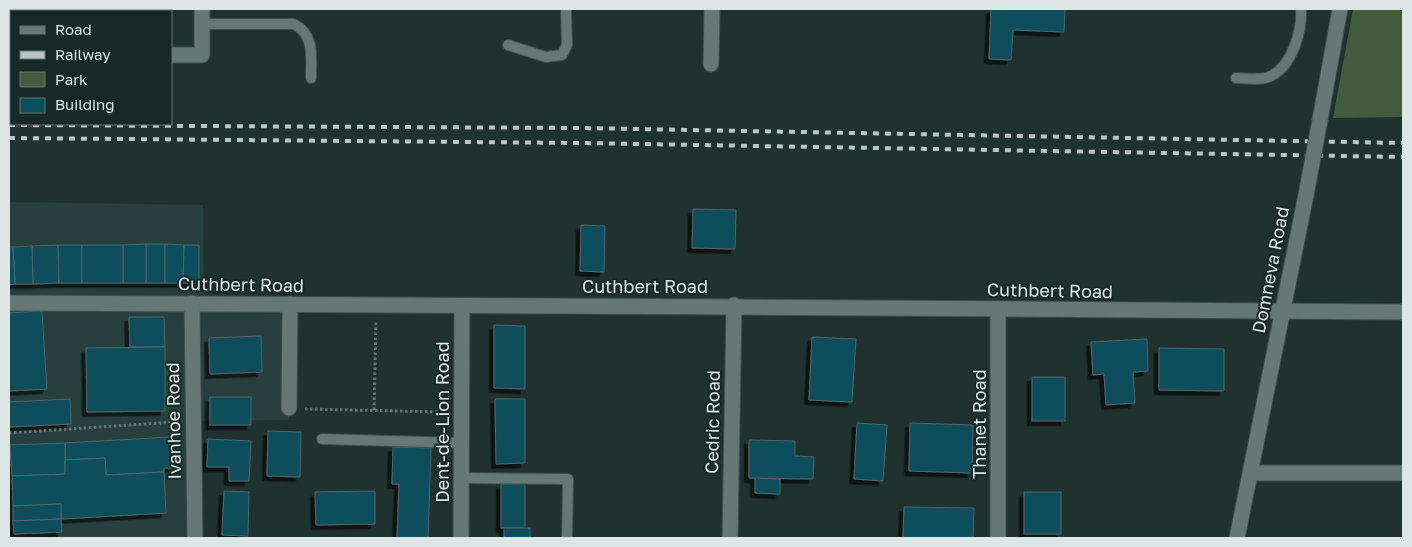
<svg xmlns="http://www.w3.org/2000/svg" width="1412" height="547" font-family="'Golos Text',sans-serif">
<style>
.built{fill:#27403e}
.green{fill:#435c3e}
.building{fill:#094e5b;stroke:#54666a;filter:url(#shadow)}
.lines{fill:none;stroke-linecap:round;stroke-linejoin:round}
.lane-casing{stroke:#404e4d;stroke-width:12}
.street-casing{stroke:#404e4d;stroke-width:17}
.secondary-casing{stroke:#404e4d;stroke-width:17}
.path{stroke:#687775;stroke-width:3;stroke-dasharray:2.5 2.5;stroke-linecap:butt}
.lane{stroke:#657876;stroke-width:10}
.street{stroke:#657876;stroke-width:15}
.secondary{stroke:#657876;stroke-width:15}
.rail{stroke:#bac6c5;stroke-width:4;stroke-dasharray:6 6;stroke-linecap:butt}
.secondary-bridge-casing{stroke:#404e4d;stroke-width:17;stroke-linecap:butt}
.secondary-bridge{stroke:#657876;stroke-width:15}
.labels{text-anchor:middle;stroke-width:4;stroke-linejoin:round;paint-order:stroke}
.street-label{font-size:18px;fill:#dbe6e5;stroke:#172826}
</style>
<defs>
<filter id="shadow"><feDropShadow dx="-4.5" dy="4.5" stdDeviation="0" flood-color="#0009"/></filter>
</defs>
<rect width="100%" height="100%" fill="#203230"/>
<polygon class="built" points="9,202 203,205 204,303 290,304 289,420 193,421 195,538 9,538"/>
<polygon class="green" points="1353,9 1403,9 1403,117 1333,118"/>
<g class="building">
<polygon points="991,9 1065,9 1064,32 1013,30 1011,60 989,59"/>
<polygon points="693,209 736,210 735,249 692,248"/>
<polygon points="581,225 605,226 604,272 580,271"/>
<rect x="146" y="244" width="19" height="39"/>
<polygon points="146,244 146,283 123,283 123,245"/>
<polygon points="165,244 184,245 183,283 165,283"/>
<polygon points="58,245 59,283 33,284 32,246"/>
<polygon points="58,245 82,245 82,283 59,283"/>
<rect x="82" y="245" width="41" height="38"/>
<polygon points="184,245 199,245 199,283 183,283"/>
<polygon points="32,246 33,284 15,284 13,247"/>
<polygon points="9,247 13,247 15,284 9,285"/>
<polygon points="42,311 47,389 9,391 9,313"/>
<polygon points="129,317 164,317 165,347 130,347"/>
<polygon points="494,325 525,326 525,389 494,388"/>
<polygon points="261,336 262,372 210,374 209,338"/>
<polygon points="812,337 856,339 852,402 809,400"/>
<polygon points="1147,339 1148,371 1133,372 1135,403 1106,405 1104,374 1093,375 1091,342"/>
<polygon points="165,347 165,411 87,412 86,348"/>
<polygon points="1159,348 1224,349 1224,391 1159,390"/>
<rect x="1032" y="377" width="33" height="44"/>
<rect x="210" y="397" width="41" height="28"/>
<polygon points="70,399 71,424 9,427 9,402"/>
<polygon points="495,399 525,399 525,463 496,464"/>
<polygon points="857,423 887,425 883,481 854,479"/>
<polygon points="910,423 973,425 972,473 909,471"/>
<polygon points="268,431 301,432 300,477 267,476"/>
<polygon points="170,437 173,468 164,468 164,472 106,475 105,458 65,460 65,443"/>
<polygon points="208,439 251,441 249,481 229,481 229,467 207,467"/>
<polygon points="749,440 795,441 795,456 814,457 813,479 749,478"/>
<polygon points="65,443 65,474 12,476 10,445"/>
<polygon points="393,447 431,448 428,538 397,538 399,484 392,484"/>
<polygon points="105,458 106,475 164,472 166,513 61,519 61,504 13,506 12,476 65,474 65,460"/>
<polygon points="755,478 780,479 780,494 755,493"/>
<rect x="501" y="484" width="24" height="44"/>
<polygon points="224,491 249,492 248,536 222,535"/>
<polygon points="375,491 375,524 316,525 315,492"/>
<rect x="1024" y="492" width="37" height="42"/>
<polygon points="61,504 61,519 13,521 13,506"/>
<polygon points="904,507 974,508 973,538 903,538"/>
<polygon points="61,519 62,532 14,534 13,521"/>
<rect x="504" y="528" width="26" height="10"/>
</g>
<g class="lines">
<defs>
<g id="lane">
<path d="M202 24H294C315 35 311 57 311 78"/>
<polyline points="508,45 546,57 562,55 567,45 566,9"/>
<path d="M1236 78C1247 78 1261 81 1271 76 1293 65 1302 30 1301 9"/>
<polyline points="322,439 461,443"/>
<polyline points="461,478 568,479 567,538"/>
</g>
<g id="street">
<polyline points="171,55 202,55 202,9"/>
<polyline points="711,64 712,9"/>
<path d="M9 303C474 303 938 310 1403 312"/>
<polyline points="192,303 195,538"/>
<polyline points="289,408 290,304"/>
<polyline points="1251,473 1403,473"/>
<polyline points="461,538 462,306"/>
<polyline points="730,538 734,305"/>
<polyline points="998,538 998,309"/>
</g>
<g id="secondary">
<polyline points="1320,120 1340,9"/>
<polyline points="1237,538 1306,195"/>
</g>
</defs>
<use href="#lane" class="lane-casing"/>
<use href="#street" class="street-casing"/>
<use href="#secondary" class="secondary-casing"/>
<g class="path">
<polyline points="305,409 444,412"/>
<polyline points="374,410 376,321"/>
<polyline points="9,433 175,422"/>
</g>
<use href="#lane" class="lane"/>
<use href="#street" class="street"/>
<use href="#secondary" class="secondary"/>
<g class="rail">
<polyline points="9,125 581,128 1403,143"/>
<polyline points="9,138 581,143 1403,157"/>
</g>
<defs>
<polyline id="secondary-bridge" points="1306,195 1320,120"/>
</defs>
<use href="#secondary-bridge" class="secondary-bridge-casing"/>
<use href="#secondary-bridge" class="secondary-bridge"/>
</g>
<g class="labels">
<g class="street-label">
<text transform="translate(1271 270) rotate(-79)" y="6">Domneva Road</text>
<text transform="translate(241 285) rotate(1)" y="6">Cuthbert Road</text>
<text x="645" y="293">Cuthbert Road</text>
<text transform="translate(1050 291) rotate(1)" y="6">Cuthbert Road</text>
<text transform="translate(174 421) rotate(-91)" y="6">Ivanhoe Road</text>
<text transform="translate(443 422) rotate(-90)" y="6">Dent-de-Lion Road</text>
<text transform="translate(713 422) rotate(-89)" y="6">Cedric Road</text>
<text transform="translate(980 424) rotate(-90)" y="6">Thanet Road</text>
</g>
</g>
<rect width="1412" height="547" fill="none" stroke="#dbe6e5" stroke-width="20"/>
<rect x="10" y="10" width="162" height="115" fill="#172826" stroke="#657472"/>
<rect x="20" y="26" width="25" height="8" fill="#657876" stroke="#657472"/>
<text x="55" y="35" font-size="15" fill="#dbe6e5">Road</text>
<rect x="20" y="51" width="25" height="8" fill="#bac6c5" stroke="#657472"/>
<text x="55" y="60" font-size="15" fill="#dbe6e5">Railway</text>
<rect x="20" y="72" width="25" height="15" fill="#435c3e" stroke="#657472"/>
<text x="55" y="85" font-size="15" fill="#dbe6e5">Park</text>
<rect x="20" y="98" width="25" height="15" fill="#094e5b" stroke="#657472"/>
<text x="55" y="110" font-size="15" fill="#dbe6e5">Building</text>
</svg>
